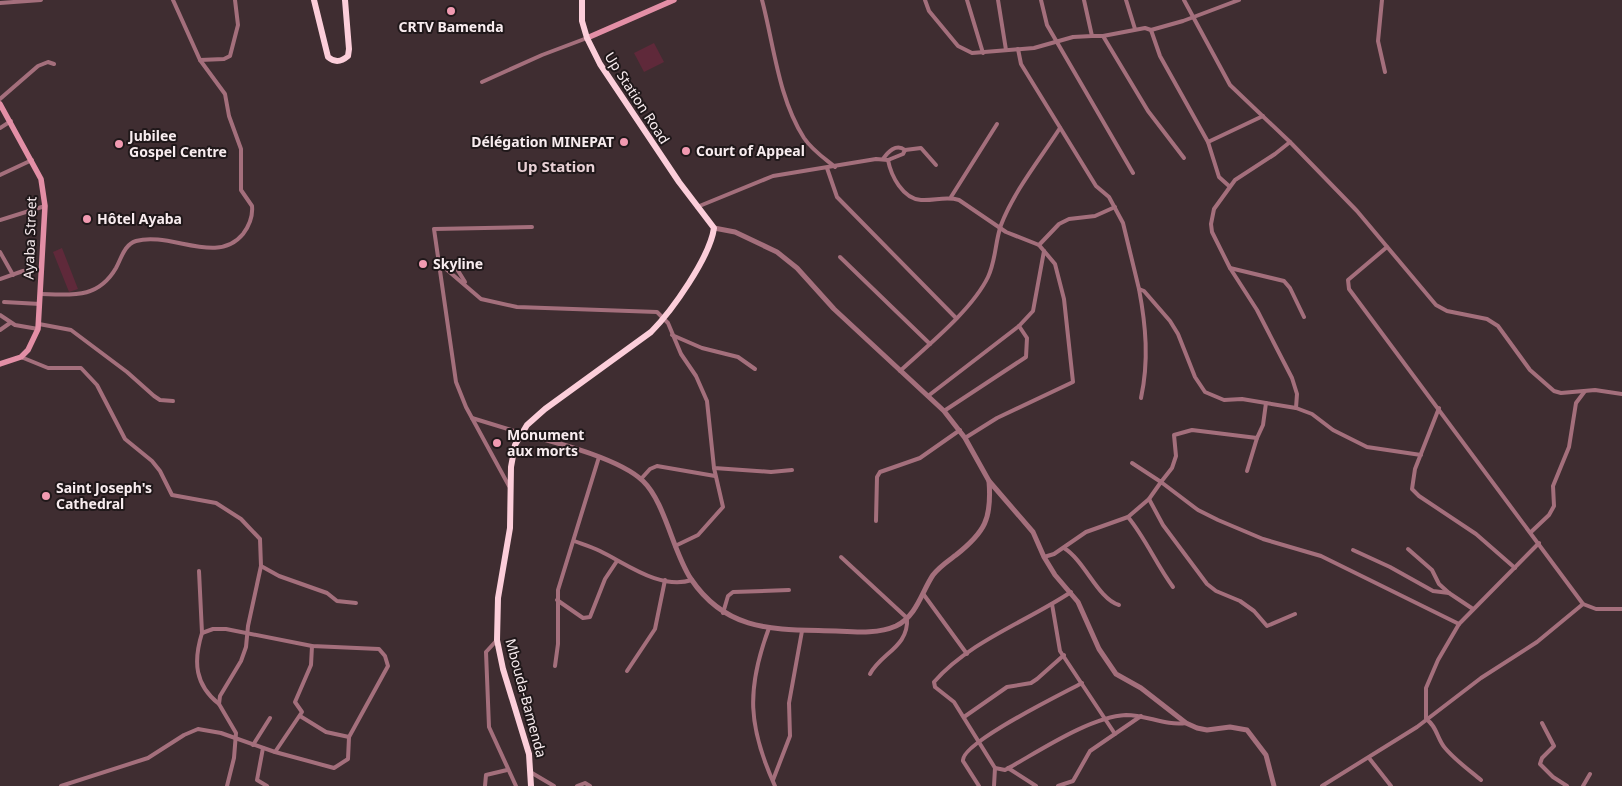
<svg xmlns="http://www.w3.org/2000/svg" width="1622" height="786" font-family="'Noto Sans',sans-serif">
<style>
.green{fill:#5f293a}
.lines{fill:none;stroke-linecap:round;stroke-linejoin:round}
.minor{stroke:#a46f7c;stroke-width:4}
.tertiary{stroke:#a46f7c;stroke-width:5}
.secondary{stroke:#e38fa6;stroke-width:5.5}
.trunk{stroke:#fcceda;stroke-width:6}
.poi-dot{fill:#f19ab1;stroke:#20181a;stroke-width:2}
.labels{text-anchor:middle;stroke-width:4;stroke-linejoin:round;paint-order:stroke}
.poi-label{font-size:14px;font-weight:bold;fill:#f8ecef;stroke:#20181a;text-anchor:start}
.street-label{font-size:14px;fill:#f8ecef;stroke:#20181a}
.neighbourhood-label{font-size:15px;font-weight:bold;fill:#e8d0d5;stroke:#20181a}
</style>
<rect width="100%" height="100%" fill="#3f2d31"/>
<g class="green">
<polygon points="654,43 664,62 644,72 634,53"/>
<polygon points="62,248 78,289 69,292 53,252"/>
</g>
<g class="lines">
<g class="minor">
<path d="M762 0C774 45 778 97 804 138 812 150 824 158 835 167"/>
<polyline points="925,0 929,11 958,46 972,53 1034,48 1073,37 1092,36 1084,0"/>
<polyline points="967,0 983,53"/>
<polyline points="998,0 1006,50"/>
<polyline points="1041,0 1047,25 1133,173"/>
<polyline points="1126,0 1135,29"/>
<polyline points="1184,0 1230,85 1290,142 1357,211 1436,305 1447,311 1487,319 1498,326 1530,370 1554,391 1561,393 1595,390 1622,394"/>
<polyline points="1382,0 1378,41 1385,72"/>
<polyline points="0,3 41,0"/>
<polyline points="1151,30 1183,21 1239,0"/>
<polyline points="1092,36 1103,36 1145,28 1151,30 1160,56 1208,142 1219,177 1229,186"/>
<polyline points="1103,36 1148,111 1184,158"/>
<polyline points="1018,49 1021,64 1096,186 1109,197 1123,223 1139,289 1144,291 1170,321 1178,334 1195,377 1205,392 1224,400 1242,399 1296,408 1312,414 1333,430 1367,447 1421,455"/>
<polyline points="200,60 224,59 230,56 238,25 235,0"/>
<polyline points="482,82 542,55 587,38"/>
<polyline points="0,99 38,66 48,62 54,64"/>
<polyline points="0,128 11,121"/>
<polyline points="1208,142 1263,116"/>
<polyline points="1290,142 1275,154 1235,180 1214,209 1211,224 1212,232 1230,268 1257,310 1292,378 1297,394 1296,408"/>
<polyline points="905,150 921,148 936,165"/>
<path d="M888 160C891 176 903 199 921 200 934 201 946 196 959 200L1006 232 1039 245 1055 264 1064 299 1073 382 997 418 965 438"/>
<polyline points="827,168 837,197 956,318"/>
<polyline points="0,175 32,160"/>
<polyline points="951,197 997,124"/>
<path d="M697 207 773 176 876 159 888 160 903 154 905 150C896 143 888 152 883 159"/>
<polyline points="0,220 45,206"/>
<polyline points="1039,245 1059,224 1069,219 1095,216 1115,207"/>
<polyline points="1387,247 1348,280 1349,289 1583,604 1596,609 1622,609"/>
<polyline points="0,252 13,275"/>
<polyline points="840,257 930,344"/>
<polyline points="439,263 481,299 517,307 657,312 668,323 681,354 696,376 707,401 714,468 771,472 792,470"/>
<polyline points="445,266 457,269 465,282"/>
<polyline points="1230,268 1284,281 1290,288 1304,317"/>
<polyline points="0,279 23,271 42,269"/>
<path d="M1139 289C1146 326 1149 361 1141 398"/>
<path d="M41 294C72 295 98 299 116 268 122 257 124 245 136 241 170 231 217 266 243 234 249 226 253 216 252 206L241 190V149L229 116 225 94 200 60 173 0"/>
<polyline points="4,302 40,304"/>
<polyline points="0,315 15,325 38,329"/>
<polyline points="39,324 71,330 127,372 154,396 160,400 173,401"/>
<polyline points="0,330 10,323"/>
<polyline points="672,335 702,348 738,357 755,369"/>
<polyline points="21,357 48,368 81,368 97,385 125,439 152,461 160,471 172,495 216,503 241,519 260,539 261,566 248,626 246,647 241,661 220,696 219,704 236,733 234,758 227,786"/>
<path d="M900 371C927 346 972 310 988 277 996 260 995 242 1001 225 1014 191 1040 159 1060 128"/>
<polyline points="928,396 1019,326 1033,311 1044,251"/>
<polyline points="1439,408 1415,469 1412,489 1419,496 1476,534 1515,568"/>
<polyline points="944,411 1026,357 1027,338 1019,326"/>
<polyline points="472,418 521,433"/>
<polyline points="1132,463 1161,482 1172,468 1176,456 1174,435 1192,430 1257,438 1263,425 1266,403"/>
<polyline points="1247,471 1257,438"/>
<polyline points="641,479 650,469 657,466 715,476"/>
<polyline points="509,486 466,407 456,382 434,229 532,227"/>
<polyline points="1149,499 1163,525 1207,584 1216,591 1240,601 1254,611 1267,626 1295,614"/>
<path d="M1128 517C1146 539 1156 564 1173 587"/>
<polyline points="876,521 877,477 880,472 920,458 960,430"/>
<polyline points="1531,532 1549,515 1554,506 1553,486 1569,447 1576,403 1585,391"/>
<path d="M574 541C582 544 592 547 600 551 627 564 660 590 692 580"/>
<polyline points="675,546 698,535 723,507 714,468"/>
<path d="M1064 548C1085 561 1098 599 1119 605"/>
<polyline points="1408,549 1432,570 1439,584 1449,593 1473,609"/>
<polyline points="1353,550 1390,567 1433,591 1449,593"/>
<path d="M841 557 907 618C909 647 881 653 870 674"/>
<polyline points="1044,557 1054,554 1086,532 1128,517 1149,499 1161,482 1198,510 1218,520 1263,539 1321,556 1459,624"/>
<polyline points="261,566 279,576 327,593 337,601 356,603"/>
<polyline points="199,571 202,633"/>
<path d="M1071 592C1026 622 970 641 934 682L935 687 954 702 995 768 1005 770C1038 752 1089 717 1126 715 1147 715 1165 726 1186 723"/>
<polyline points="924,595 967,654"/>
<polyline points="557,600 583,618 590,617 605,579 617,561"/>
<polyline points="1052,604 1060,651 1115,734"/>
<polyline points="723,613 728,596 733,592 789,590"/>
<path d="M769 628C746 689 748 727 775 786"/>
<polyline points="497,640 486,652 489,727 516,786"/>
<polyline points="555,666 558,644 558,590 599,457"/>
<polyline points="627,671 655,629 665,580"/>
<polyline points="300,716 326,732 349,737"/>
<polyline points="964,717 1007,687 1031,683 1037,679 1064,655"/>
<polyline points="1542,723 1554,746 1542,758 1540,764 1553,777 1567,786"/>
<polyline points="253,745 270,718"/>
<polyline points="263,748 257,780 267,786"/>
<polyline points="275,752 302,712 295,702 311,665 312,646"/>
<polyline points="1369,758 1391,786"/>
<polyline points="1008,768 1036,786"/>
<polyline points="532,773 554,786"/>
<polyline points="773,780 790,736 789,703 802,631"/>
<path d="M1481 780C1469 770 1455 760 1445 748 1437 739 1437 726 1426 719V688L1438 660 1459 624 1539 543"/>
<path d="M61 786 148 758 184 735 198 729 221 733 275 752 334 768 348 759 349 737 388 666 385 656 379 649 312 646 226 629H213L202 633C193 662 195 685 219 704"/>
<polyline points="485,786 486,775 507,770"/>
<polyline points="577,786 585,783 590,786"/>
<path d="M979 786 963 761C960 743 1064 693 1082 683"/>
<polyline points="994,786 995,768"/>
<polyline points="1058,786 1073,781 1090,751 1141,716"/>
<polyline points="1322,786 1417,727 1481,678 1537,642 1583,604"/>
<polyline points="1583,786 1590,774"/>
</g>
<g class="tertiary">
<polyline points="714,228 735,232 777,252 797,268 834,309 944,411 965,438 989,481 1033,532 1044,557 1055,575 1078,602 1099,649 1116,674 1141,688 1186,723 1197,728 1207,730 1230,727 1247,730 1266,755 1274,786"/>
<path d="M521 433C554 442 619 458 643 481 665 502 673 552 691 579 728 634 778 629 836 631 856 632 878 634 896 626 917 616 922 591 933 575 939 567 948 561 956 555 985 532 992 519 989 481"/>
</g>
<g class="secondary">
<polyline points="587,38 674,0"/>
<polyline points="0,104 41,179 45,206 38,329 28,350 21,357 0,364"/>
</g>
<g class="trunk">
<path d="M314 0 328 57C335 63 341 62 348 56L349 49 345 0"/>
<path d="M531 786 529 754 503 669 497 640 498 598 510 528 511 467 515 445 527 425 545 409 651 332C672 311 710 257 714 228L679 182 600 64 587 38 582 21V0"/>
</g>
</g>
<g class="poi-dot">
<circle cx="451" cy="11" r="5"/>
<circle cx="624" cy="142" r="5"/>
<circle cx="119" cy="144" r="5"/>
<circle cx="686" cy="151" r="5"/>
<circle cx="87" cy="219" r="5"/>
<circle cx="423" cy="264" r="5"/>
<circle cx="497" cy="443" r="5"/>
<circle cx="46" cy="496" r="5"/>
</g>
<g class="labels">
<g class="poi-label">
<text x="451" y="32" text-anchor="middle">CRTV Bamenda</text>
<text x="129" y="141">Jubilee<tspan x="129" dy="16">Gospel Centre</tspan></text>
<text x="614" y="147" text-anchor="end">Délégation MINEPAT</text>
<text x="696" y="156">Court of Appeal</text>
<text x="97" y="224">Hôtel Ayaba</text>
<text x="433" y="269">Skyline</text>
<text x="507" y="440">Monument<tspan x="507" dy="16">aux morts</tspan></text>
<text x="56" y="493">Saint Joseph's<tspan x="56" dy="16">Cathedral</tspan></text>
</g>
<g class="street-label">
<text transform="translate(637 98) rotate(57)" y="5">Up Station Road</text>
<text transform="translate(30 238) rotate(-88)" y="5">Ayaba Street</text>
<text transform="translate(526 698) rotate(75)" y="5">Mbouda-Bamenda</text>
</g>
<g class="neighbourhood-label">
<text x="556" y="172">Up Station</text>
</g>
</g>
</svg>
